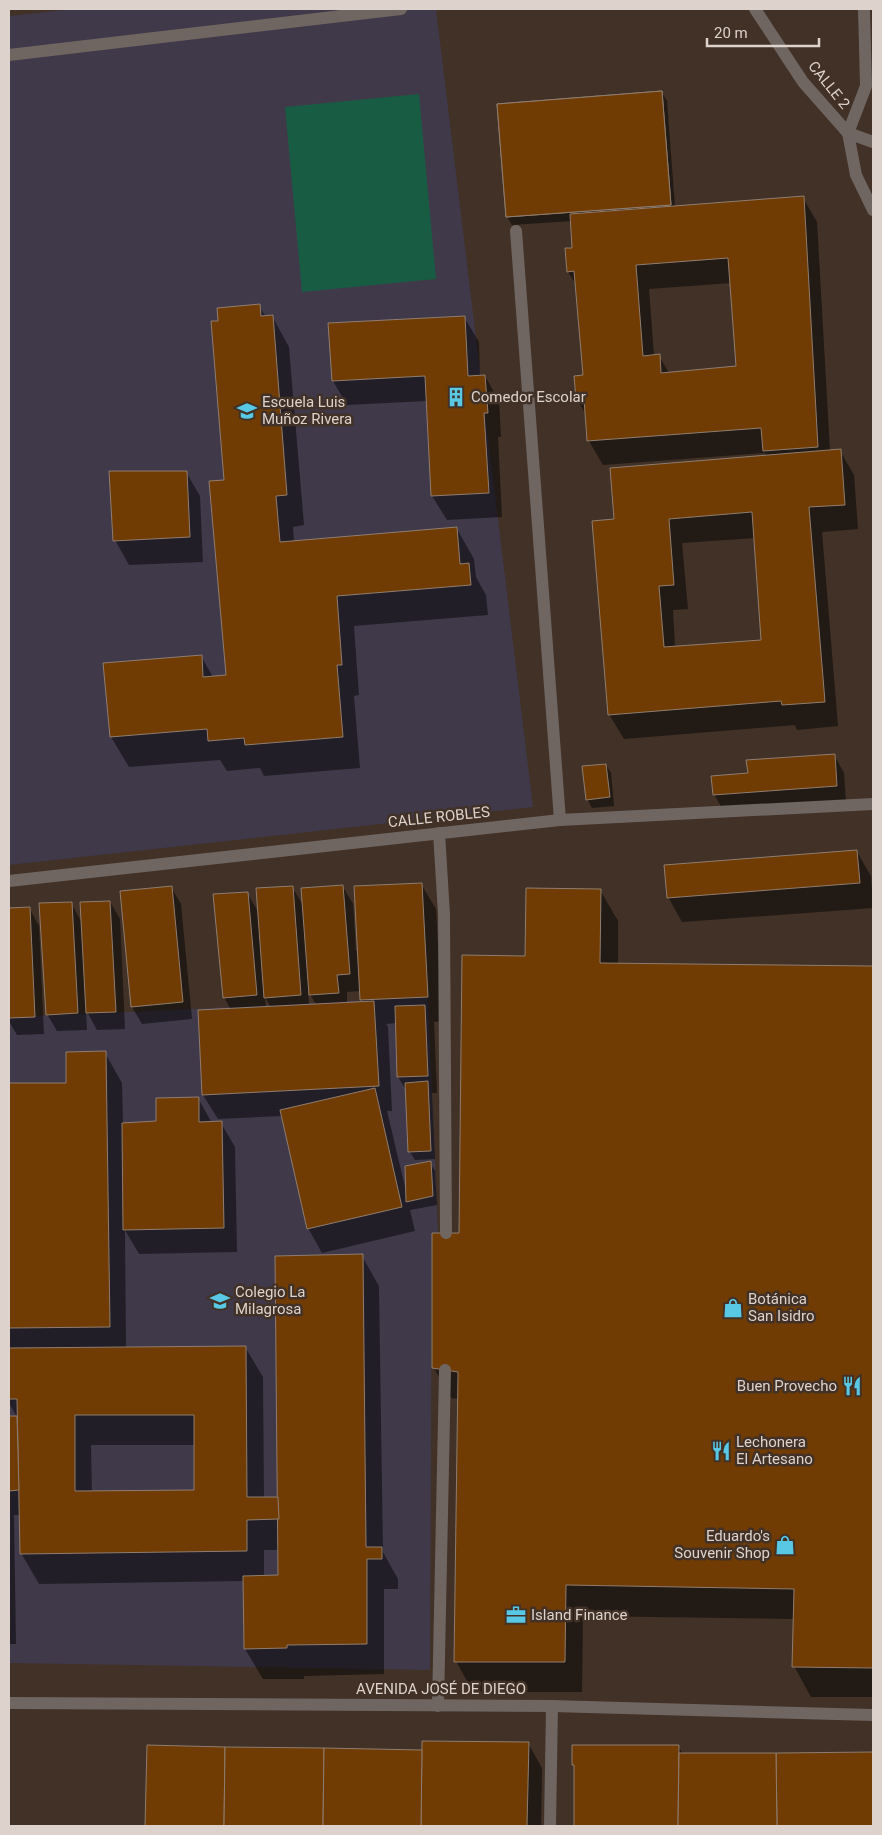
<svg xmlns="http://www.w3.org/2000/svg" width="882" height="1835" font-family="Roboto,sans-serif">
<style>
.education{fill:#40394a}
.green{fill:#195c44}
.shadow{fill:#0007;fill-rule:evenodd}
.building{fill:#713c04;stroke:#8f7d6f;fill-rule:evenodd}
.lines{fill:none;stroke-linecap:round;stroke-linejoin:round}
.service{stroke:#6f6561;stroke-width:12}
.minor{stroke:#6f6561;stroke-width:12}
.tertiary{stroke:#6f6561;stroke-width:12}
.labels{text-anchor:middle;stroke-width:5;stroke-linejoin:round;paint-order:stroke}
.street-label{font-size:15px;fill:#ddd3cc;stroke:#413126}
.poi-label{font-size:15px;fill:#ddd3cc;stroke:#413126;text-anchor:start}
</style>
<rect width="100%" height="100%" fill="#413126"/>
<g class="education">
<polygon points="73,9 436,9 533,807 9,865 9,16"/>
<polygon points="428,997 438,1233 432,1233 430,1670 9,1663 9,1017 154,1011"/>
</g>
<polygon class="green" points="419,94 436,279 302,292 285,107"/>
<g class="shadow">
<path d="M662 93 667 101 675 207 803 198 817 222 830 451H840L854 475 858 529 822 532 838 726 797 730 795 725 624 739 609 714 615 520 768 457 765 453 603 465 589 441 586 415 577 399 575 377 584 376 577 286 568 272 574 250 572 221 512 225 507 217ZM731 283 738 367 669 373 659 356H654L649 289ZM755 538 763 641 675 647 673 610 688 609 682 543Z"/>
<polygon points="259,306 266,317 272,316 289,347 304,525 293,527 294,542 457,529 474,559 476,577 486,595 488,615 354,626 359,695 354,696 360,768 264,776 260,768 227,771 220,760 129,767 111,737 201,656 213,677 227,676 226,481 219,322"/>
<polygon points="464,317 479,342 480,376 485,376 499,401 501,437 498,437 502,517 447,520 432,496 427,401 347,405 333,381"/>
<polygon points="186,472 200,496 203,562 129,565 115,540"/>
<polygon points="834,755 844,773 846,803 724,812 714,794 749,775"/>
<polygon points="606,765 611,773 614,806 592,808 587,799"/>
<polygon points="857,852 871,876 873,908 682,922 668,897"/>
<path d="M421 884 436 909 442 1021 434 1022 437 1093H432L435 1159 415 1160 410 1152 407 1092 398 1077 397 1023 386 1024 388 1027 392 1111H387L406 1191 430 1163 435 1171 437 1205 410 1210 415 1231 322 1253 308 1228 283 1116 218 1119 203 1095 231 1010 224 997 247 893 259 913 292 887 304 907 343 887 353 904 356 951H358ZM308 991 317 1006H309ZM360 991 361 1000 363 1003 347 1004V992ZM265 997 271 1008H266Z"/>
<polygon points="171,887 181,904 192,1019 142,1024 132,1007"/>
<polygon points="600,890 618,921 618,965 873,967 873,1697 811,1697 794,1666 794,1619 583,1616 582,1692 473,1692 456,1661 459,1399 451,1398 434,1368 460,1234 527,957"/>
<polygon points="110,902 120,919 125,1029 97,1030 86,1010 87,1030 57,1031 47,1014 71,903 82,923"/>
<polygon points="29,908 39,926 44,1034 17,1035 9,1021 9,909"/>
<path d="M105 1053 122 1083 123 1124 158 1123 198 1098 212 1123H221L235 1147 237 1252 139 1254 125 1230 126 1348 245 1347 263 1377 264 1498H279L362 1256 379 1286 383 1552 398 1579V1589H384V1674L304 1676V1679H263L245 1649V1581L39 1584 21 1553 20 1515H14L16 1644H9V1417H17L9 1403V1085L68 1084ZM91 1445H196V1492H92ZM264 1550H280V1577H264Z"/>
<polygon points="528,1743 542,1768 541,1826 147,1826 148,1747 421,1751"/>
<polygon points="678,1746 683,1754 873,1752 873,1826 576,1826 575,1767"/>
</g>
<g class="building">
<polygon points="662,91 671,205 506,217 497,104"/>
<polygon points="662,91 671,205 506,217 497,104"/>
<path d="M804 196 818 447 763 451 761 428 587 441 584 399H576L574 376 583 375 574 271 567 272 565 248H572L570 214ZM728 258 736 366 661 373 660 354 643 356 636 265Z"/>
<polygon points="260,304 261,316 273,315 287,495 276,496 280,542 457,527 460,564 469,563 471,585 337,596 342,665 337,665 343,737 245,745 244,738 208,741 207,729 110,737 103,663 202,655 203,677 226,675 209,481 224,480 211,321 218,321 217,308"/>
<polygon points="465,316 468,376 485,375 488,413 484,413 489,493 431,496 425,376 332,381 328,323"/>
<path d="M841 449 845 505 809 507 825 702 782 705 781 701 608 715 592 521 614 519 610 468ZM752 512 761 640 664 647 659 586 674 585 669 519Z"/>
<polygon points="109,471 187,471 190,537 113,541"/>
<polygon points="835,754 837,786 713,795 711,776 748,773 746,760"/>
<polygon points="606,764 610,797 586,800 582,766"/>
<polygon points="857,850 860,883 667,898 664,865"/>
<polygon points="422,883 428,997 360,1000 354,886"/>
<polygon points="343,885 350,974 337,975 339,993 309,995 301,888"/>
<polygon points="172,886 183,1002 131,1007 120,891"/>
<polygon points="293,886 301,995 264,998 256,888"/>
<polygon points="526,888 601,889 600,963 873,966 873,1668 792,1667 794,1589 566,1585 565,1662 454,1662 458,1372 432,1368 432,1233 459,1233 462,955 525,956"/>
<polygon points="248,892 257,995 223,998 213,894"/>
<polygon points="110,901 116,1012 86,1013 80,902"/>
<polygon points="72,902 78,1013 46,1015 39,903"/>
<polygon points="30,907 35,1017 9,1018 9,908"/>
<polygon points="374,1001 379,1086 202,1095 198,1010"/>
<polygon points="425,1005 428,1076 397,1077 395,1006"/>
<polygon points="106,1051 110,1327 9,1328 9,1083 66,1083 66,1052"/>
<polygon points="428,1081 431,1151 408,1152 405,1083"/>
<polygon points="375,1088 402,1207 307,1229 280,1110"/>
<polygon points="199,1097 199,1122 222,1121 224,1228 123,1230 122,1123 156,1121 156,1098"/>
<polygon points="431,1161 433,1196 406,1202 405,1166"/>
<polygon points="363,1254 366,1547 382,1547 382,1559 367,1559 367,1644 287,1645 287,1648 244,1649 243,1576 278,1575 275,1256"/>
<path d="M246 1346 247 1497H278L279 1519 247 1520V1551L20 1554 17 1399H9V1348ZM75 1415H194V1490L75 1491Z"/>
<polygon points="9,1416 17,1416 19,1490 9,1491"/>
<polygon points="422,1741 529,1742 527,1826 421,1826"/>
<polygon points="147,1745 225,1747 224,1826 145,1826"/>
<polygon points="572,1745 679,1745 678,1826 574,1826 574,1765 572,1765"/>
<polygon points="225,1747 324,1748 323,1826 224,1826"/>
<polygon points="324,1748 422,1750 421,1826 323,1826"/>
<polygon points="873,1752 873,1826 777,1826 776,1753"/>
<polygon points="679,1753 776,1753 777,1826 678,1826"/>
</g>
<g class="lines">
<g class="service">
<polyline points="864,9 866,86 848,133 856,175 873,210"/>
<polyline points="9,55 401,9"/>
<polyline points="516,231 560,820"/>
<polyline points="439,833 444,914 446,1233"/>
<polyline points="438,1706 445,1370"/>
</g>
<g class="minor">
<polyline points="755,9 803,82 848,133 873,142"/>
<polyline points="9,881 560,820 873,804"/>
<polyline points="550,1826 552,1706"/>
</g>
<polyline class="tertiary" points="9,1703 552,1706 873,1715"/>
</g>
<defs>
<symbol id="building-bare" viewBox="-9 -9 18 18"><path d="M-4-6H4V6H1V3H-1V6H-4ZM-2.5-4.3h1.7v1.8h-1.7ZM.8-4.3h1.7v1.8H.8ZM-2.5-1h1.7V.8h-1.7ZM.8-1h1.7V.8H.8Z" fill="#59c8e4" stroke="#413126" stroke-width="2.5" paint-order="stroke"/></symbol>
<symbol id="school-bare" viewBox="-9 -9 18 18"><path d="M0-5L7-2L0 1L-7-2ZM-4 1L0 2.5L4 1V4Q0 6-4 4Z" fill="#59c8e4" stroke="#413126" stroke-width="2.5" paint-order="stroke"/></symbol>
<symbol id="university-bare" viewBox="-9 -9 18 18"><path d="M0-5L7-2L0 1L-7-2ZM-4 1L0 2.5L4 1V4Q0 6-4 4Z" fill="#59c8e4" stroke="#413126" stroke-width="2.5" paint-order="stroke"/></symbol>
<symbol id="shop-bare" viewBox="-9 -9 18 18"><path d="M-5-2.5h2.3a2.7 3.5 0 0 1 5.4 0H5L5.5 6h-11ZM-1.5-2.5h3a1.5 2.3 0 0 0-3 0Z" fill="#59c8e4" stroke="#413126" stroke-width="2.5" paint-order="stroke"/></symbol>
<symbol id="restaurant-bare" viewBox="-9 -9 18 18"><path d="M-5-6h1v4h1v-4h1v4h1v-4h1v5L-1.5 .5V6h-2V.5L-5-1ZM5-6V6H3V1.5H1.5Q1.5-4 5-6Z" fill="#59c8e4" stroke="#413126" stroke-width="2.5" paint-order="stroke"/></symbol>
<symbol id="office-bare" viewBox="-9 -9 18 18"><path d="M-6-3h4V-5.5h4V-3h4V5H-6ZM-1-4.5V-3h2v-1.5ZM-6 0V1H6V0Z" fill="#59c8e4" stroke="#413126" stroke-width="2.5" paint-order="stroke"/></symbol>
</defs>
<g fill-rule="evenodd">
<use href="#building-bare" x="442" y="383" width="28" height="28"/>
<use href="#school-bare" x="233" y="397" width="28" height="28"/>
<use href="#university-bare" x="206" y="1287" width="28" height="28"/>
<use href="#shop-bare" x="719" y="1294" width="28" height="28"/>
<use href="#restaurant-bare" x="838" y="1372" width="28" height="28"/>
<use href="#restaurant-bare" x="707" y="1437" width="28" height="28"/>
<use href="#shop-bare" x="771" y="1531" width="28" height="28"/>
<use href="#office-bare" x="502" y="1601" width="28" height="28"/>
</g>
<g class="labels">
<g class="street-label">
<text transform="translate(829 85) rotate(51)" y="5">CALLE 2</text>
<text transform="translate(439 817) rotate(-6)" y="5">CALLE ROBLES</text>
<text x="441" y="1694">AVENIDA JOSÉ DE DIEGO</text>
</g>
<g class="poi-label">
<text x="471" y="402">Comedor Escolar</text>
<text x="262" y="407">Escuela Luis<tspan x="262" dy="17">Muñoz Rivera</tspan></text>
<text x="235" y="1297">Colegio La<tspan x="235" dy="17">Milagrosa</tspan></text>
<text x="748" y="1304">Botánica<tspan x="748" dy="17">San Isidro</tspan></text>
<text x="837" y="1391" text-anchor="end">Buen Provecho</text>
<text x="736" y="1447">Lechonera<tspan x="736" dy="17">El Artesano</tspan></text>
<text x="770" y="1541" text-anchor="end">Eduardo's<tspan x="770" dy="17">Souvenir Shop</tspan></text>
<text x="531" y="1620">Island Finance</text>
</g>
</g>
<rect width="882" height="1835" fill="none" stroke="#ddd3cc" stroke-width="20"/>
<path d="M707 38v8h112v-8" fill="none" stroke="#ddd3cc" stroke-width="2.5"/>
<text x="714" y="38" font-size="15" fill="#ddd3cc" stroke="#413126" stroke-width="4" paint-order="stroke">20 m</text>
</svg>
